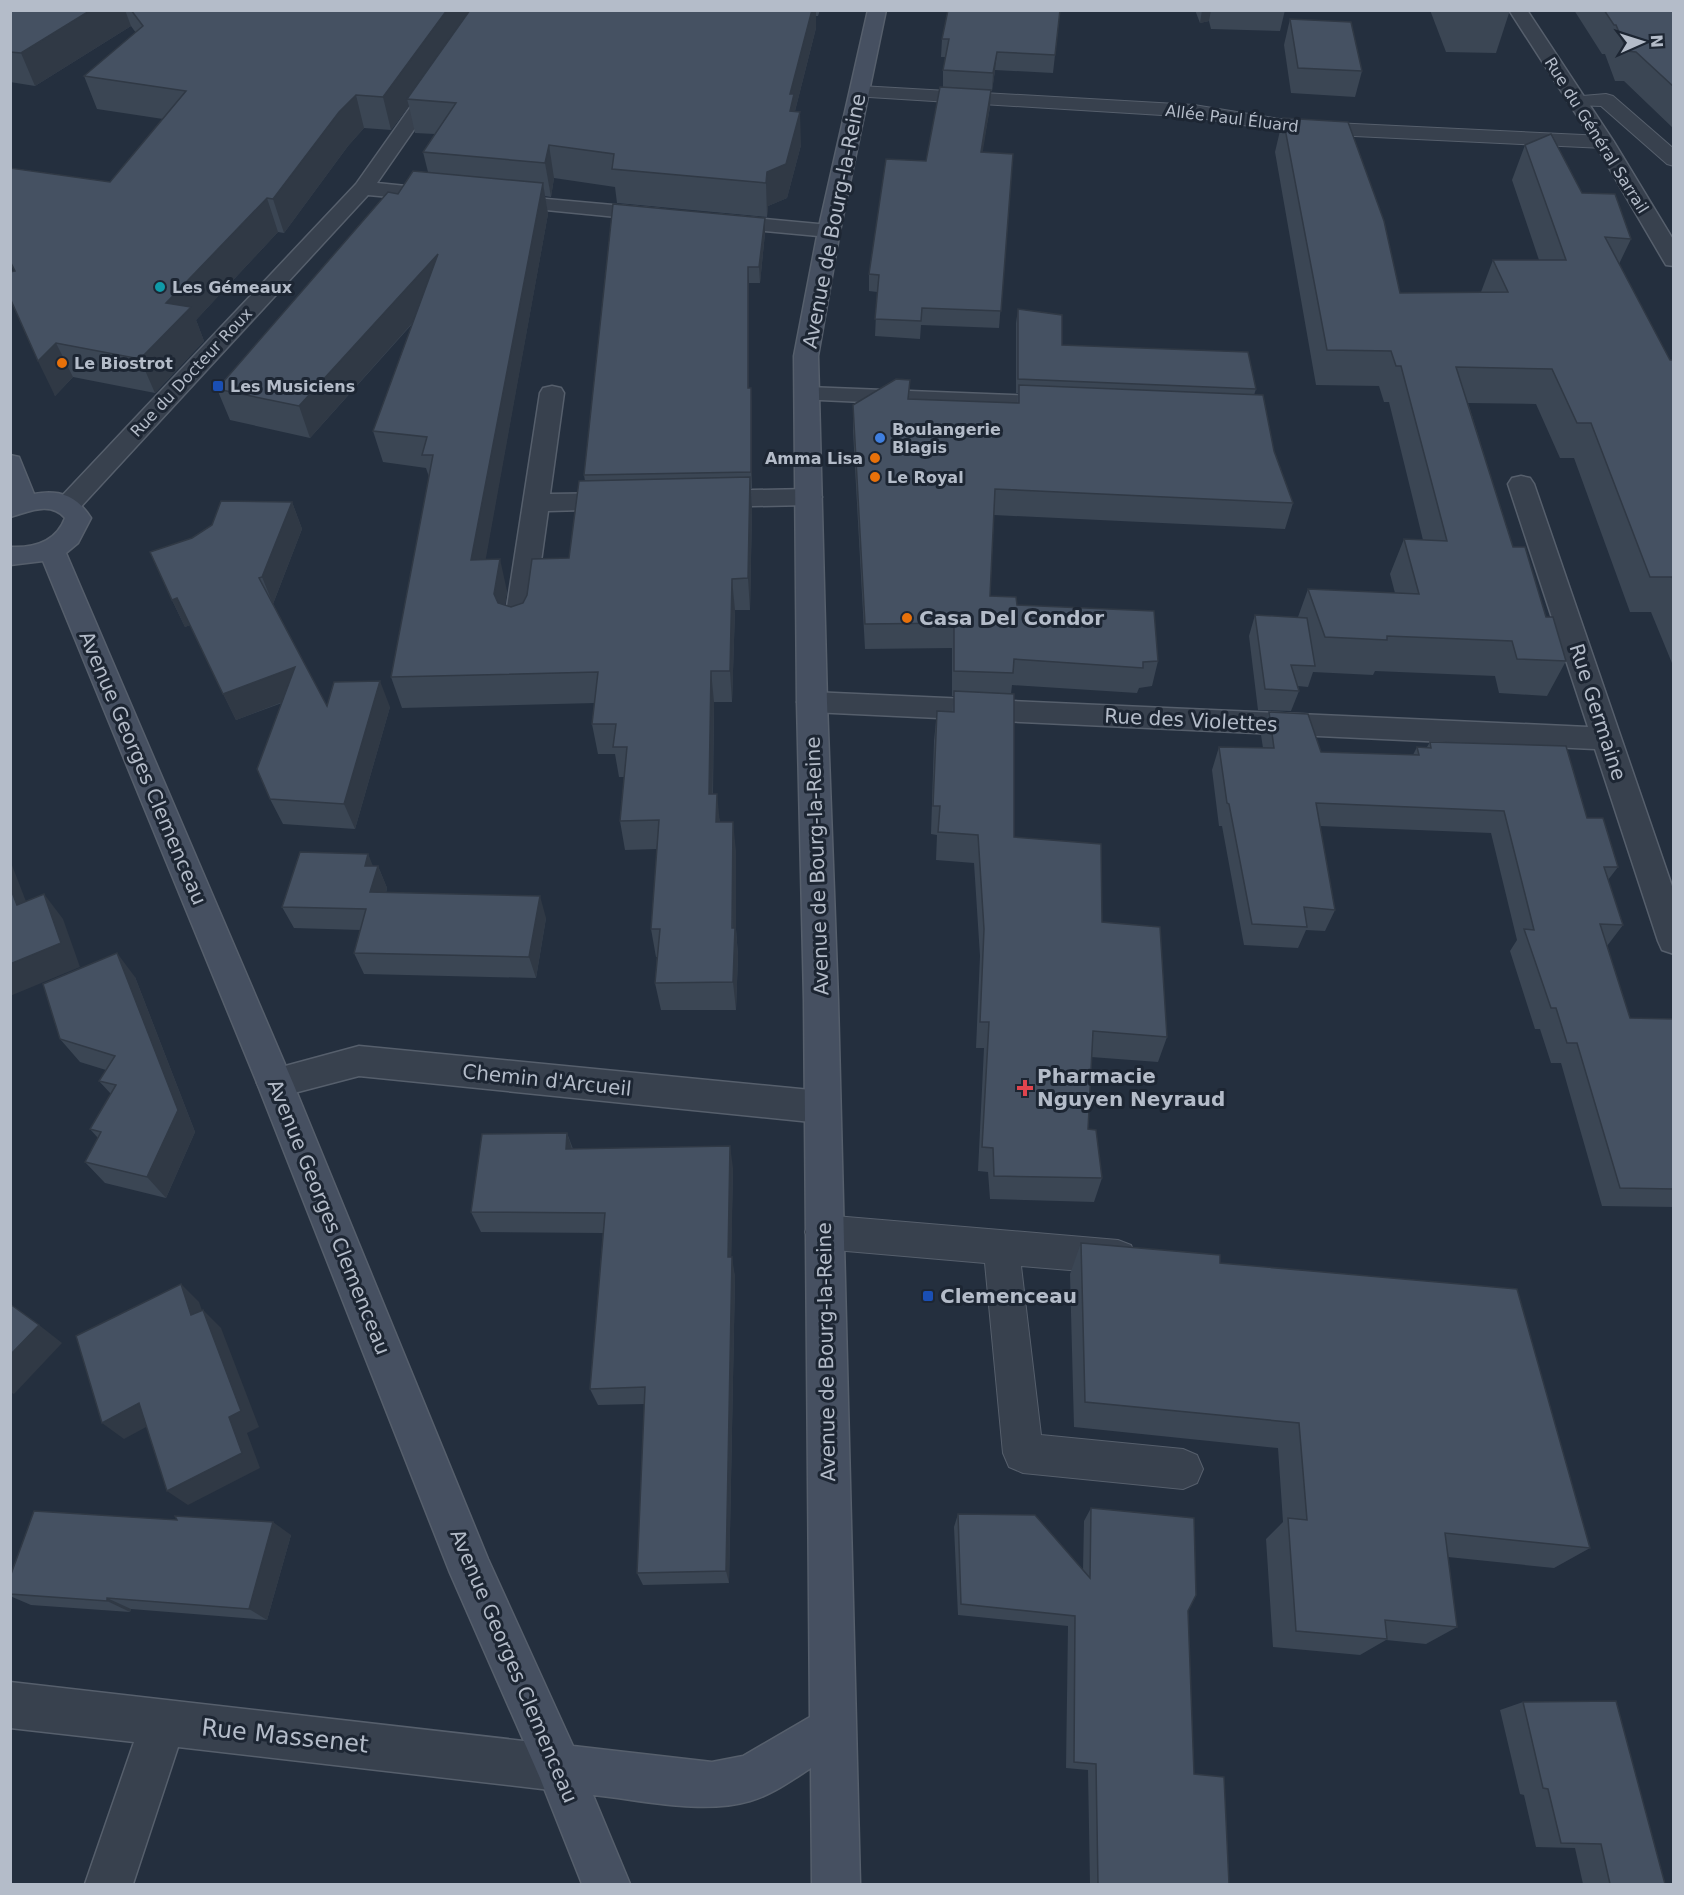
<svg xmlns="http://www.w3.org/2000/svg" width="1684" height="1895" font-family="'DejaVu Sans',sans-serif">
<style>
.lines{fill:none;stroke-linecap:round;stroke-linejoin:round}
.lane-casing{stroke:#565f6c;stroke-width:2}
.street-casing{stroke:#565f6c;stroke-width:3}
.secondary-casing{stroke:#565f6c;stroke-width:3}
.lane{fill:#38414e;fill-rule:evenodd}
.street{fill:#38414e;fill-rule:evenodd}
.secondary{fill:#465061;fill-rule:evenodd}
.wall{fill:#3b4654}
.shaded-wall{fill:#303945}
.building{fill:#455162;stroke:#303945;stroke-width:1.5}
.culture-dot{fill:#0f9aa8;stroke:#1d2633;stroke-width:2}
.food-dot{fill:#e8710a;stroke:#1d2633;stroke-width:2}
.transit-dot{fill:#1a4fb4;stroke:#1d2633;stroke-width:2}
.shop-dot{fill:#3f7fe0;stroke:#1d2633;stroke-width:2}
.health-dot{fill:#e0444e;stroke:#1d2633;stroke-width:2}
.labels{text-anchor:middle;stroke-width:6;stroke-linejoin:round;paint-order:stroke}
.far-street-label{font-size:16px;fill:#b4bcc9;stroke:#1d2633}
.far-poi-label{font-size:16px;font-weight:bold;fill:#b4bcc9;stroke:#1d2633;text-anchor:start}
.street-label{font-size:20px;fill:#b4bcc9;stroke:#1d2633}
.poi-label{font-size:20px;font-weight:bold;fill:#b4bcc9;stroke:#1d2633;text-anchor:start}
.near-street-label{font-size:24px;fill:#b4bcc9;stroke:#1d2633}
</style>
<rect width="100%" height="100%" fill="#242f3e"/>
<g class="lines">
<defs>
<g id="lane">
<polygon points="860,86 1194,105 1292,121 1604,136 1611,138 1614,142 1611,146 1604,148 1292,133 1194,117 853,96 851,92 853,88"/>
<polygon points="1606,94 1613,96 1674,149 1674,166 1667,164 1601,106 1571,105 1569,101 1571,97"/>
<polygon points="823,1215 1118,1240 1131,1245 1136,1257 1131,1269 1118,1274 1021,1266 1041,1435 1183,1449 1197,1455 1203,1469 1197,1483 1183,1489 1023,1473 1009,1467 1003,1453 985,1263 823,1249 810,1244 805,1232 810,1220"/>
</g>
<g id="street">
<polygon points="479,10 497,10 377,183 445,190 452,192 455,196 452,200 445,202 368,195 77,511 68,513 59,511 55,505 59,499 356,184"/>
<polygon points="1509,10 1527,10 1614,142 1674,241 1674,266 1666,265 1663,260 1594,142"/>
<polygon points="502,195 657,209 665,210 668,215 665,220 657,221 495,205 491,201 495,197"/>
<polygon points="720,215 829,225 837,226 840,231 837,236 829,237 712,226 709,221 712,216"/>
<polygon points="552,386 561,388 564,393 550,494 621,493 630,495 634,501 630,507 621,509 548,511 532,626 528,633 518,636 508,633 504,626 540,393 543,388"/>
<polygon points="807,387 1060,397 1069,399 1072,404 1069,409 1060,411 798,399 795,394 798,389"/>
<polygon points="1521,476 1530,478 1534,484 1674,892 1674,954 1662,950 1658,941 1595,749 812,712 802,709 797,702 802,695 812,692 1588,727 1508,484 1512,478"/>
<polygon points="809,489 818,491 822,497 818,503 809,505 706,507 697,505 693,499 697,493 706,491"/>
<polygon points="359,1046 821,1091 834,1096 839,1107 834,1118 821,1123 359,1076 275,1098 263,1094 257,1083 263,1072"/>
<polygon points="10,1682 559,1745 575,1752 582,1768 575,1784 559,1791 178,1747 133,1884 85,1884 134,1742 10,1728"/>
</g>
<path id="secondary" d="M868 10H886L840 231 818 356 827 702 838 1000 860 1884H812L811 1768C792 1780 772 1795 750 1801 702 1815 642 1800 593 1795L630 1884H582L540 1778 450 1573 257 1083 43 561 10 565V547C34 548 56 542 65 518 50 501 29 512 10 517V455L19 457 34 494C60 489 77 496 91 518L78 543 66 553 293 1083 488 1559 573 1746 712 1762 743 1756 810 1717 804 1000 797 702 794 356 818 231Z"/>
</defs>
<use href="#lane" class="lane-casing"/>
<use href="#street" class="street-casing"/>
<use href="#secondary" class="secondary-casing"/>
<use href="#lane" class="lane"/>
<use href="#street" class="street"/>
<use href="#secondary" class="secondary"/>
</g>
<g class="wall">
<polygon points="10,10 820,10 818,16 816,16 816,28 795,111 801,145 787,198 768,206 767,217 617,203 615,187 554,178 551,197 545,196 548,214 485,560 507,591 505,605 511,607 523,603 569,558 585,481 584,475 765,218 765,233 760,283 749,283 749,388 752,404 752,488 751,488 752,509 750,610 735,610 732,702 714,702 713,794 720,822 736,851 736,929 738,956 736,1010 661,1010 655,983 657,957 656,957 651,929 657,849 625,850 620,821 624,777 619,777 615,754 598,754 592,724 595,703 402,708 391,677 429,477 426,468 383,462 373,431 414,322 310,438 230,420 217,389 398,194 428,172 423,152 435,134 415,133 409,106 391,130 364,128 348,146 284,233 278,232 196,320 204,341 155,393 73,377 55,396 15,271 10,263 10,168 110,182 163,119 97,109 84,76 136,33 131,26 35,86 10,82"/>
<polygon points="1060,10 1053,73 995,70 992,91 991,91 990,107 982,152 1013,154 999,328 921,325 920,339 875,336 877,292 869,291 869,274 926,161 943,87 943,70 946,57 941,57 942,39"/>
<polygon points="1195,10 1285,10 1280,31 1211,29 1209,21 1200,23"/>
<polygon points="1430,10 1510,10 1496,53 1446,52"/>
<polygon points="1574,10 1674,10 1674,129 1624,81 1615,81 1605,54 1602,54"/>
<polygon points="1290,19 1362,71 1355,97 1291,93 1284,45"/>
<polygon points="1283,118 1400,293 1481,292 1493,260 1539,260 1512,180 1525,145 1582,193 1631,239 1619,264 1670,360 1674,360 1674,668 1651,612 1630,612 1574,458 1560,458 1536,404 1468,403 1513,547 1566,661 1547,696 1499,693 1495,676 1375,671 1373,675 1313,672 1308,687 1298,686 1299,691 1291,711 1258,710 1249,636 1255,615 1298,617 1308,589 1395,593 1390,574 1404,539 1423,540 1389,402 1384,402 1379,386 1316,385 1275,152"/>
<polygon points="1018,309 1062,345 1256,389 1254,395 1293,503 1285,529 994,515 990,596 1017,605 1158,661 1152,686 1139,688 1137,693 1012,685 1011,694 1014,837 1102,922 1167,1037 1158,1062 1091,1057 1088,1129 1102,1178 1094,1202 990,1199 988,1172 978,1171 984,1048 976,1048 980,956 974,863 936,860 937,835 931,834 934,741 937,711 952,712 954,696 952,696 952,648 865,649 853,431 853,405 910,380 909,399 1017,403 1018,393 1016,393 1016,323"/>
<polygon points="292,502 302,529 273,604 327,706 390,707 355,829 283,824 270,799 282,703 236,720 190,625 185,627 172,600"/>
<polygon points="1269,712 1321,752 1413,755 1417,747 1427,747 1430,742 1587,818 1618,867 1608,880 1623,925 1607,946 1630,1018 1674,1019 1674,1207 1602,1206 1561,1063 1551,1063 1540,1029 1535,1029 1510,951 1517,940 1491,833 1320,826 1335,910 1325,931 1306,930 1298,948 1244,945 1222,826 1219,826 1212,770 1219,747 1263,748 1261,735"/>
<polygon points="368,854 372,866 378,866 387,888 386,893 546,918 536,978 364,974 354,953 360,930 294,928 282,907"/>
<polygon points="135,977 195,1132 166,1198 105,1183 85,1162 98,1138 90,1129 111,1094 99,1081 106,1070 80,1062 60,1039"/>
<polygon points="567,1133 573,1149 733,1168 731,1257 735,1277 729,1583 643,1585 637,1573 645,1404 598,1405 590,1389 603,1233 481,1232 471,1212"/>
<polygon points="1081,1243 1220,1263 1590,1548 1554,1568 1448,1557 1457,1627 1426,1644 1386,1640 1360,1655 1273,1647 1266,1539 1283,1522 1278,1448 1074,1427 1070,1274"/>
<polygon points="1091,1508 1188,1611 1194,1774 1229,1884 1090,1884 1088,1770 1066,1768 1068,1626 958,1615 954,1527 958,1514 1083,1570 1084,1521"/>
<polygon points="177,1520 291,1535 267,1620 131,1609 130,1612 31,1605 10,1596 10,1577"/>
<polygon points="1523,1702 1665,1884 1583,1884 1575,1848 1536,1847 1524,1795 1520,1794 1500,1710"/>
</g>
<g class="shaded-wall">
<polygon points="91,10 125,10 131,26 35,86 21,53"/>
<polygon points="447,10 477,10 407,99 409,106 391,130 383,97"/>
<polygon points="812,10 816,10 816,28 795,111 790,111 790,94"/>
<polygon points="1202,10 1211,10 1209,21 1200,23"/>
<polygon points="997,52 995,70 992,91 993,73"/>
<polygon points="991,90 990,107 980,169 981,152"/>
<polygon points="356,95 364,128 348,146 284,233 273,199 339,112"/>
<polygon points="800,112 801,145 787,198 768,206 767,217 766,183 767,172"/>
<polygon points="549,145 554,178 551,197 545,163"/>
<polygon points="543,183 548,214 480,591 471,560"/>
<polygon points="267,198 278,232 196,320 204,341 155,393 140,359 166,303"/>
<polygon points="765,218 765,233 760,283 759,267"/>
<polygon points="438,254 446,285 310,438 299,406"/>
<polygon points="748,267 749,283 749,404 748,388"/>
<polygon points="56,343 73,377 55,396 38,361"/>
<polygon points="751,388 752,404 752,488 751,472"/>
<polygon points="750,477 752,509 750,610 748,578"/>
<polygon points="292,502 302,529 273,604 262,577"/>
<polygon points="500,559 507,591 502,626 494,594"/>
<polygon points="732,579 735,610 732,702 730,671"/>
<polygon points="177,598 190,625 185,627 172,600"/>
<polygon points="295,667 306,693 236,720 223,694"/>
<polygon points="711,671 714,702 712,824 709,794"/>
<polygon points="380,681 390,707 355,829 344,804"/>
<polygon points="717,794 720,824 716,822"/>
<polygon points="733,822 736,851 736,929 738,956 736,1010 733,982"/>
<polygon points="368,854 376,873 378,866 387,888 380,914 370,892 365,866"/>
<polygon points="10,860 37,930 17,905 10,887"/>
<polygon points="44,894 63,919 80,967 10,996 10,964"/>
<polygon points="540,896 546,918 536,978 529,957"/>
<polygon points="117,953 135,977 195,1132 166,1198 147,1177"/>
<polygon points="567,1133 574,1155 566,1149"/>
<polygon points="730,1146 733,1168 731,1277 728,1257"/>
<polygon points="732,1257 735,1277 729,1583 726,1571"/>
<polygon points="181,1284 199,1302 210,1333 191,1315"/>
<polygon points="203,1310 221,1328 259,1427 247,1433 260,1468 188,1505 167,1491 229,1417"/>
<polygon points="39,1325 62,1343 14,1394 10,1392 10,1355"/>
<polygon points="139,1403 159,1420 124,1439 102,1423"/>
<polygon points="273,1522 291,1535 267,1620 249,1609"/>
<polygon points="107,1598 131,1609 130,1612 107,1601"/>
</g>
<g class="building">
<polygon points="10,10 91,10 21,53 10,52"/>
<polygon points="131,10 447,10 383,97 356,95 339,112 273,199 267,198 166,303 191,307 140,359 56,343 38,361 10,298 10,272 15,271 10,261 10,168 110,182 186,91 84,76 143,26"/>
<polygon points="470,10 812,10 790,94 794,94 790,111 800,112 786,164 767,172 766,183 612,169 614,154 549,145 545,163 423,152 456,103 407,99"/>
<polygon points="948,10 1060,10 1055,55 997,52 993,73 943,70 949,39 942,39"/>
<polygon points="1604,10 1674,10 1674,87 1636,52 1627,51 1616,25 1614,25"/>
<polygon points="1290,19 1351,22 1362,71 1298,68"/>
<polygon points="940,87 991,90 981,152 1013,154 1001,311 922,308 921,321 875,319 879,275 869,274 886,159 926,161"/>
<polygon points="1283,118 1348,122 1384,221 1400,293 1508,292 1493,260 1566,260 1525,145 1551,134 1582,193 1615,194 1631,239 1605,237 1670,360 1674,360 1674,581 1672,577 1650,577 1591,423 1577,423 1552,369 1456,367 1513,547 1525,547 1546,617 1553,617 1566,661 1517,659 1512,641 1387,636 1387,640 1325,637 1308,589 1419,594 1404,539 1447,541 1401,366 1396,366 1391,351 1327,350"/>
<polygon points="413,171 543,183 471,560 500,559 494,594 498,603 511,607 523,603 527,595 532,559 569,558 579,481 750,477 748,578 732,579 730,671 711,671 709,794 717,794 716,822 733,822 732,928 735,928 733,982 655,983 660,929 651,929 659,820 620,821 627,747 613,747 616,724 592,724 598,672 391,677 433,455 422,455 427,437 373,431 438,254 299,406 217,389 388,192 398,194"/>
<polygon points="613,204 765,218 759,267 748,267 748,388 751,388 751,472 584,475"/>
<polygon points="1018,309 1062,315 1062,345 1248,352 1256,389 1018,379"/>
<polygon points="896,379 910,380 908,399 1019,403 1019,385 1263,395 1274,451 1293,503 995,489 990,596 1016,597 1017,605 1154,611 1158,661 1143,662 1143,668 1014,659 1013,673 954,671 954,623 865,624 853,405"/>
<polygon points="221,501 292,502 262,577 259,578 327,706 334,682 380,681 344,804 270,799 257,769 295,667 223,694 177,598 172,600 150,552 192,538 212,525"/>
<polygon points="1255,615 1307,618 1315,666 1291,665 1299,691 1265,689"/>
<polygon points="954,691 1014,694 1014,837 1101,844 1102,922 1160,927 1167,1037 1093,1031 1088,1129 1096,1130 1102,1178 994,1176 993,1148 982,1147 989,1022 980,1022 984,929 978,835 938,832 940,806 933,806 937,711 954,712"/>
<polygon points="1269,712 1308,714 1321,752 1419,755 1417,747 1431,748 1430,742 1566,746 1587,818 1603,818 1618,867 1604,867 1623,925 1600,924 1630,1018 1674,1019 1674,1189 1620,1188 1577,1043 1567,1043 1556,1008 1551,1008 1524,929 1534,930 1504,811 1316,803 1335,910 1304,907 1307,927 1252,924 1229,804 1227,803 1219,747 1274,748"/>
<polygon points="300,852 368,854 365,866 378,866 370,892 540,896 529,957 354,953 366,909 282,907"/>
<polygon points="10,887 17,905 44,894 61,943 10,964"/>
<polygon points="117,953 178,1110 147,1177 85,1162 101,1132 90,1129 116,1085 99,1081 115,1056 60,1039 43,984"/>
<polygon points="567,1133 566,1149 730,1146 728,1257 732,1257 726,1571 637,1573 645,1387 590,1389 605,1213 471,1212 482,1134"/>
<polygon points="1081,1243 1220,1255 1220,1263 1517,1289 1590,1548 1445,1533 1457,1627 1385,1620 1387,1639 1296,1631 1288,1518 1307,1520 1299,1423 1085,1402"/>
<polygon points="181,1284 191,1315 203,1310 241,1411 229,1417 242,1453 167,1491 139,1403 102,1423 76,1336"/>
<polygon points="10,1304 39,1325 10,1355"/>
<polygon points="1091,1508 1194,1518 1196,1595 1188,1611 1194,1774 1224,1777 1229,1884 1098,1884 1096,1764 1074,1762 1075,1616 961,1604 958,1514 1035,1515 1090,1578"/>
<polygon points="34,1511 177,1520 175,1516 273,1522 249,1609 107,1598 107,1601 10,1594 10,1577"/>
<polygon points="1616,1701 1665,1884 1610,1884 1601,1844 1561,1843 1548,1789 1543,1788 1523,1702"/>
</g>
<circle class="culture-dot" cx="160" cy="287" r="6"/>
<g class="food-dot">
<circle cx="62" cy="363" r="6"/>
<circle cx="875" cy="458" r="6"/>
<circle cx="875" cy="477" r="6"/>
<circle cx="907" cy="618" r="6"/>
</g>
<g class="transit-dot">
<rect x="212" y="380" width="12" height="12" rx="3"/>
<rect x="922" y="1290" width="12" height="12" rx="3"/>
</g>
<circle class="shop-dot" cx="880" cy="438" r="6"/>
<path class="health-dot" d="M1022 1079h6v6h6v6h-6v6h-6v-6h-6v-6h6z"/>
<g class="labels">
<g class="far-street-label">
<text transform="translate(1232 118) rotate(7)" y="6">Allée Paul Éluard</text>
<text transform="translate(1597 135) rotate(58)" y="6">Rue du Général Sarrail</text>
<text transform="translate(191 372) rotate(-47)" y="6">Rue du Docteur Roux</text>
</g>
<g class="far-poi-label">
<text x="172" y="293">Les Gémeaux</text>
<text x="74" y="369">Le Biostrot</text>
<text x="230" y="392">Les Musiciens</text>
<text x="892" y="435">Boulangerie<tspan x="892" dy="18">Blagis</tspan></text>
<text x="863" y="464" text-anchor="end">Amma Lisa</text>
<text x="887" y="483">Le Royal</text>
</g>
<g class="street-label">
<text transform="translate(834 221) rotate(-79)" y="7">Avenue de Bourg-la-Reine</text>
<text transform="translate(1598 712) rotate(72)" y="7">Rue Germaine</text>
<text transform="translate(1191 720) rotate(3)" y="7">Rue des Violettes</text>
<text transform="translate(143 768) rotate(67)" y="7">Avenue Georges Clemenceau</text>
<text transform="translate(817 866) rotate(-92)" y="7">Avenue de Bourg-la-Reine</text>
<text transform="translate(547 1080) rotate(6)" y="7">Chemin d'Arcueil</text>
<text transform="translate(329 1217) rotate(68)" y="7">Avenue Georges Clemenceau</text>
<text transform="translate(826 1352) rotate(-91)" y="7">Avenue de Bourg-la-Reine</text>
<text transform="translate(514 1666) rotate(67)" y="7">Avenue Georges Clemenceau</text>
</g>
<g class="poi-label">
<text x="919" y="625">Casa Del Condor</text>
<text x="1037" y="1083">Pharmacie<tspan x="1037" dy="23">Nguyen Neyraud</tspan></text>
<text x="940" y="1303">Clemenceau</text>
</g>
<g class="near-street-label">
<text transform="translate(285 1736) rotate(6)" y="8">Rue Massenet</text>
</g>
</g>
<rect width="1684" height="1895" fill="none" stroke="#b4bcc9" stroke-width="24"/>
<g transform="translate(1642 42) rotate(87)" stroke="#1d2633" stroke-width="4.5" paint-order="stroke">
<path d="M0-4.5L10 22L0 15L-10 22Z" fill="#b4bcc9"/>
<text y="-9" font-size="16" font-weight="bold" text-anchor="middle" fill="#b4bcc9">N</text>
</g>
</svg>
